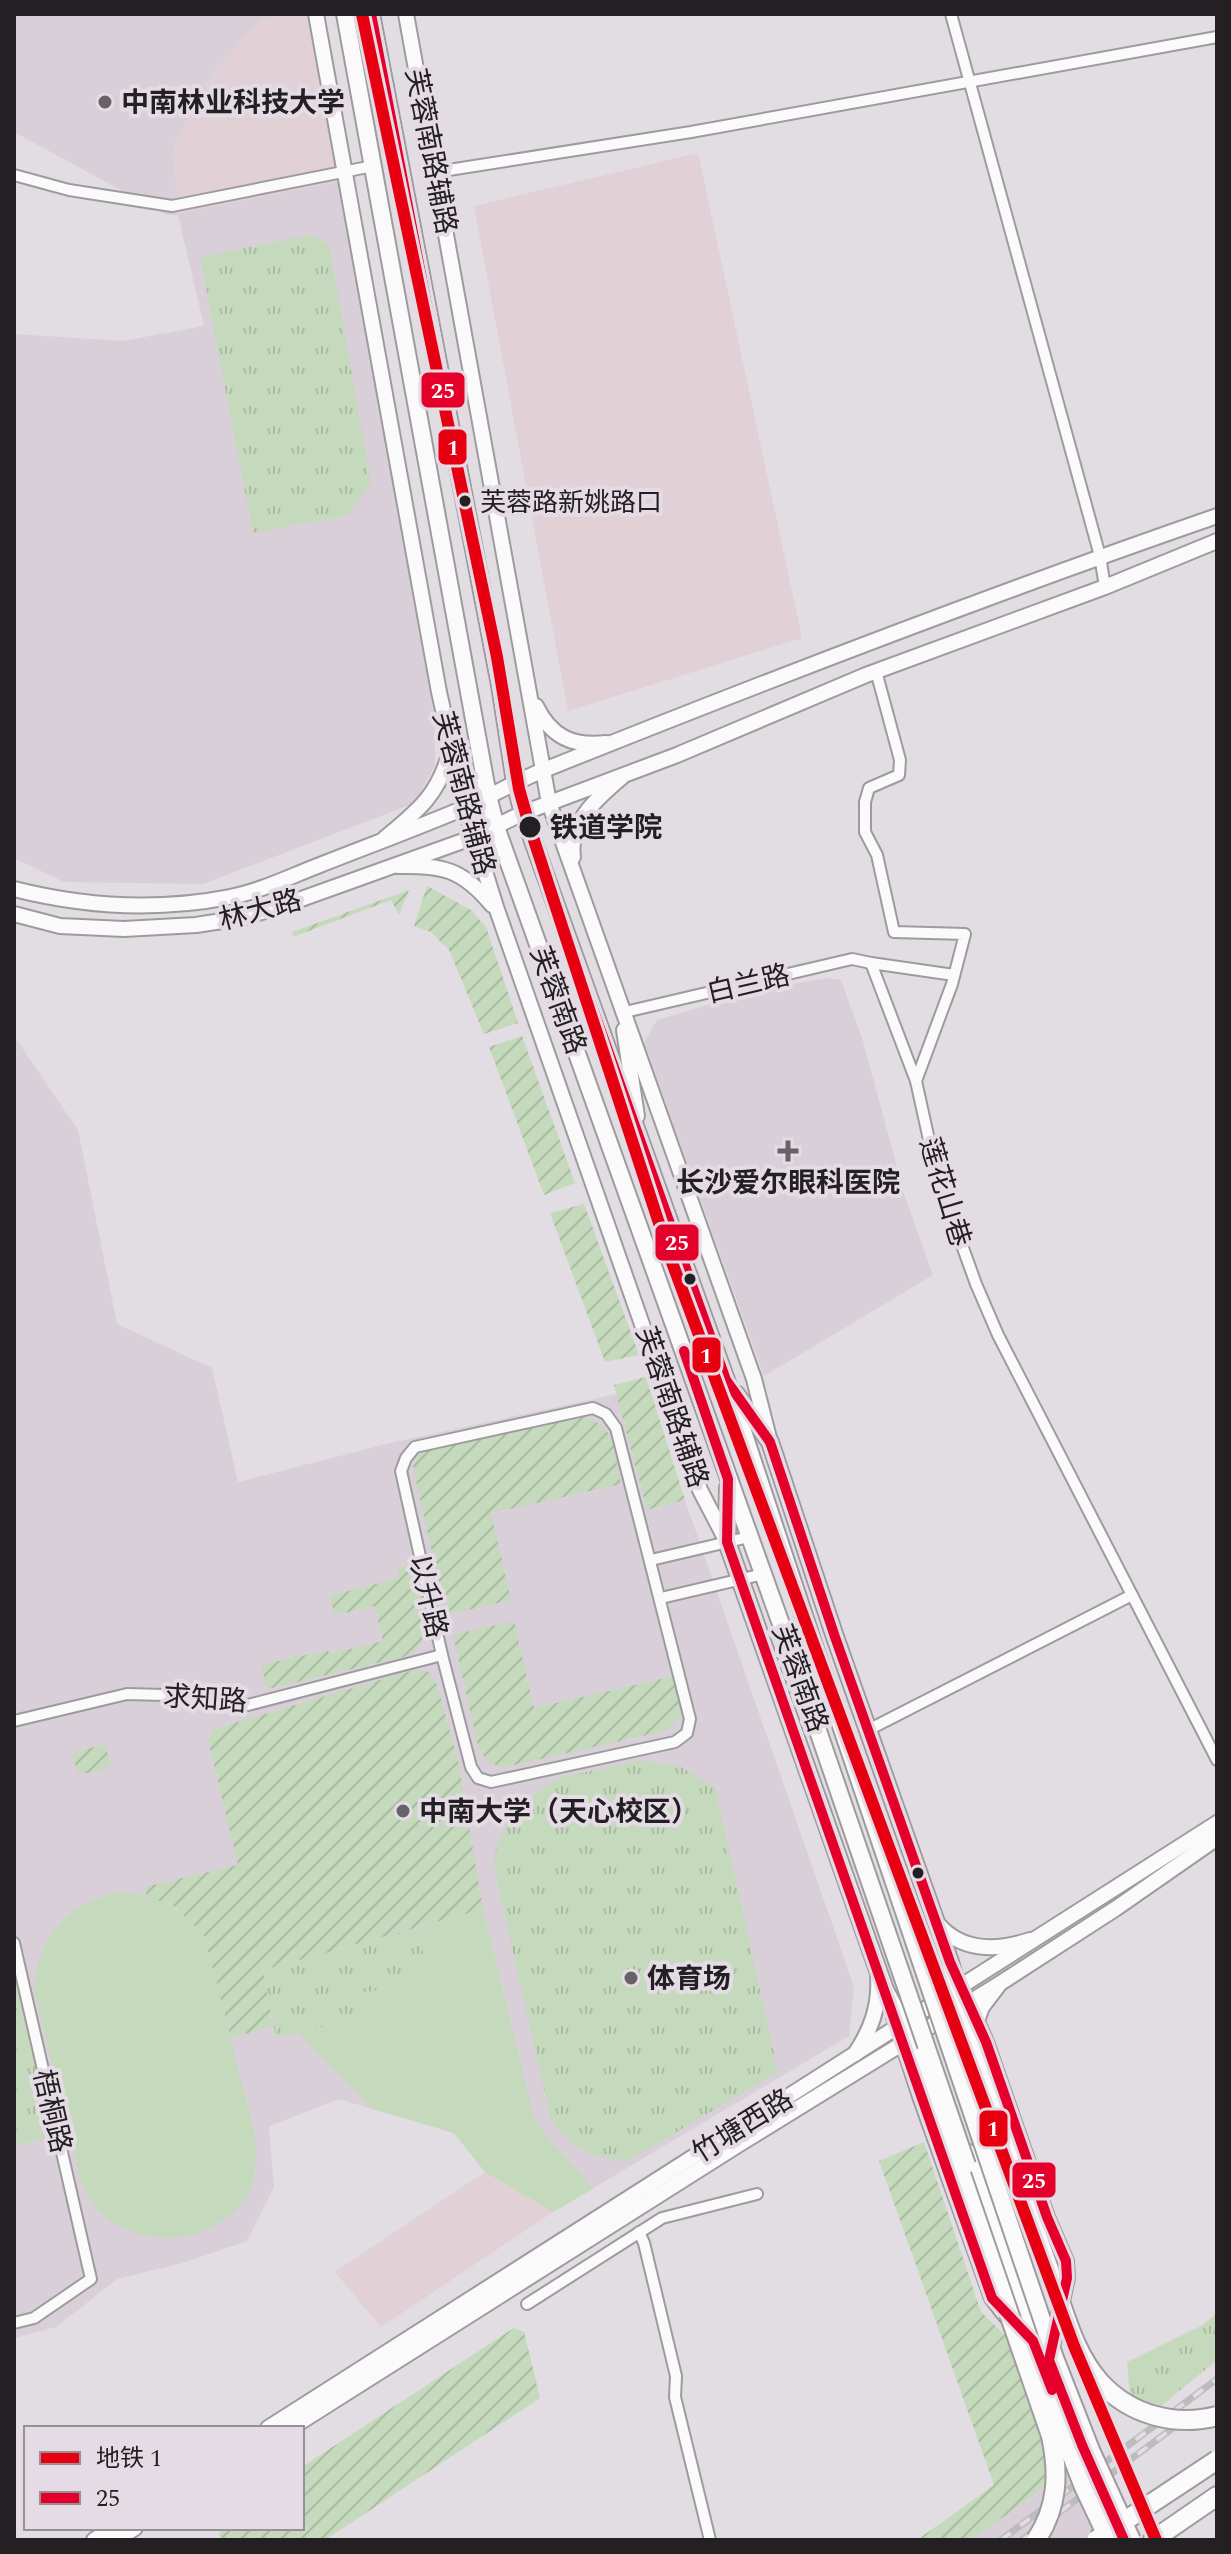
<svg xmlns="http://www.w3.org/2000/svg" width="1231" height="2554" font-family="Spectral,'Noto Sans SC',serif">
<style>
.commercial{fill:#e1d0d6}
.built{fill:#d8cfd8}
.grass{fill:#c5dabc}
.park{fill:url(#park-tufts)}
.garden{fill:url(#garden-furrows)}
.lines{fill:none;stroke-linecap:round;stroke-linejoin:round}
.minor-casing{stroke:#9e9b9e;stroke-width:14}
.tertiary-casing{stroke:#9e9b9e;stroke-width:18}
.secondary-casing{stroke:#9e9b9e;stroke-width:18}
.primary-casing{stroke:#9e9b9e;stroke-width:20}
.trunk-casing{stroke:#9e9b9e;stroke-width:22}
.minor{stroke:#fbfafb;stroke-width:10}
.tertiary{stroke:#fbfafb;stroke-width:14}
.secondary{stroke:#fbfafb;stroke-width:14}
.primary{stroke:#fbfafb;stroke-width:16}
.trunk{stroke:#fbfafb;stroke-width:18}
.rail-casing{stroke:#bdbcbd;stroke-width:7}
.rail{stroke:#e4dbe4;stroke-width:4;stroke-dasharray:12;stroke-linecap:butt}
.primary-bridge-casing{stroke:#9e9b9e;stroke-width:20;stroke-linecap:butt}
.trunk-bridge-casing{stroke:#9e9b9e;stroke-width:22;stroke-linecap:butt}
.primary-bridge{stroke:#fbfafb;stroke-width:16}
.trunk-bridge{stroke:#fbfafb;stroke-width:18}
.bus-1-casing{stroke:#e4dbe4;stroke-width:16}
.bus-1{stroke:#e4002b;stroke-width:10}
.metro-1-casing{stroke:#e4dbe4;stroke-width:18}
.metro-1{stroke:#e60012;stroke-width:12}
.poi-dot{fill:#666266;stroke:#e4dbe4;stroke-width:3}
.bus-dot{fill:#232023;stroke:#e4dbe4;stroke-width:3}
.labels{text-anchor:middle;stroke-width:8;stroke-linejoin:round;paint-order:stroke}
.bus-label{font-size:26px;fill:#232023;stroke:#e4dbe4;text-anchor:start}
.poi-label{font-size:28px;font-weight:bold;fill:#232023;stroke:#e4dbe4;text-anchor:start}
.street-label{font-size:28px;fill:#232023;stroke:#e4dbe4}
.stop-label{font-size:28px;font-weight:bold;fill:#232023;stroke:#e4dbe4;text-anchor:start}
.line-badge{stroke:#e4dbe4;stroke-width:3}
.badge-label{font-size:22px;text-anchor:middle;font-weight:bold;fill:#fff}
</style>
<defs>
<pattern id="park-tufts" width="24" height="20" patternUnits="userSpaceOnUse" patternTransform="scale(2)"><rect width="24" height="20" fill="#c5dabc"/><path d="M3 7l-1-3M5 7V3M7 7l1-3M15 17l-1-3M17 17v-4M19 17l1-3" fill="none" stroke="#a9bba1"/></pattern>
<pattern id="garden-furrows" width="10" height="10" patternUnits="userSpaceOnUse" patternTransform="scale(2)"><rect width="10" height="10" fill="#c5dabc"/><path d="M-1 1l2-2M0 10L10 0M9 11l2-2" fill="none" stroke="#a9bba1"/></pattern>
</defs>
<rect width="100%" height="100%" fill="#e2dde2"/>
<g class="commercial">
<polygon points="288,14 310,14 338,182 178,215 173,150 212,73 262,19"/>
<polygon points="698,153 802,638 568,711 474,206"/>
<polygon points="485,2172 553,2212 381,2327 335,2272"/>
</g>
<g class="built">
<polygon points="14,14 288,14 262,19 212,73 173,149 178,214 338,182 435,720 435,765 415,803 203,884 64,882 14,858 14,334 123,341 204,326 178,215 167,215 14,132"/>
<polygon points="828,978 841,980 863,1041 905,1197 933,1275 764,1376 644,1043 657,1020 758,990"/>
<polygon points="14,1036 78,1130 117,1324 212,1368 238,1482 386,1444 617,1394 647,1510 685,1500 854,1987 849,2036 553,2212 485,2172 454,2133 339,2099 269,2126 274,2187 247,2241 179,2264 117,2279 56,2327 14,2338"/>
<polygon points="1071,2468 1100,2533 1089,2540 971,2540"/>
</g>
<g class="grass">
<path d="M120 1892C160 1895 177 1907 204 1935L255 2136C256 2155 257 2174 249 2192 242 2207 227 2218 214 2226 177 2248 122 2239 94 2205 89 2199 86 2191 82 2184L34 1991C37 1936 67 1904 120 1892Z"/>
<polygon points="483,1909 535,2122 593,2189 553,2212 485,2172 454,2133 373,2109 298,2033 356,2019 351,1995 429,1979 418,1928"/>
</g>
<g class="park">
<polygon points="310,235 329,244 371,483 348,515 253,533 200,257"/>
<path d="M640 1760 681 1767 715 1787 778 2072 623 2164 619 2159C589 2159 568 2143 551 2120L497 1881C496 1873 494 1864 495 1855 500 1824 533 1791 560 1778Z"/>
<polygon points="418,1928 429,1979 352,1995 356,2019 276,2038 263,1970"/>
<polygon points="14,1974 53,2136 14,2146"/>
<polygon points="1217,2313 1217,2360 1160,2407 1130,2395 1127,2362 1201,2326"/>
</g>
<g class="garden">
<polygon points="427,886 471,910 486,927 518,1023 484,1034 449,950 431,932 414,926"/>
<polygon points="409,890 399,915 391,900 293,937 292,932"/>
<polygon points="522,1036 575,1183 544,1195 489,1047"/>
<polygon points="584,1204 639,1355 605,1362 550,1213"/>
<polygon points="646,1377 685,1500 647,1510 614,1385"/>
<path d="M580 1415C619 1428 613 1449 621 1484L491 1513 511 1600 446 1615 413 1467 420 1452Z"/>
<polygon points="411,1564 416,1568 429,1632 415,1651 403,1657 267,1689 261,1665 328,1650 329,1654 383,1641 375,1606 335,1615 330,1596 399,1578 397,1567"/>
<polygon points="514,1621 534,1708 675,1676 683,1713 668,1730 501,1768 487,1760 479,1750 453,1635"/>
<polygon points="414,1670 429,1672 437,1685 458,1760 483,1909 263,1970 273,2026 231,2038 204,1935 175,1907 147,1896 145,1887 238,1865 208,1740 214,1729"/>
<polygon points="102,1745 106,1748 110,1763 106,1769 83,1774 77,1771 73,1757 75,1752"/>
<polygon points="924,2142 981,2312 1009,2339 1041,2427 1047,2460 1046,2486 971,2540 917,2540 994,2485 879,2161"/>
<polygon points="514,2328 524,2332 540,2398 325,2540 222,2540 219,2535 221,2528 302,2528 302,2467"/>
</g>
<g class="lines">
<defs>
<g id="minor">
<polyline points="951,14 1100,556 1105,587"/>
<polyline points="436,172 691,132 1217,37"/>
<polyline points="14,175 69,190 172,206 373,166"/>
<polyline points="876,671 900,760 899,775 869,788 865,802 865,832 877,855 894,932 965,934 952,984 916,1081"/>
<polyline points="954,975 871,963 916,1081 937,1176 976,1284 998,1335 1217,1760"/>
<polyline points="625,1012 852,959 871,963"/>
<polygon points="593,1408 606,1414 616,1428 690,1719 687,1733 675,1742 491,1782 478,1778 471,1767 442,1655 401,1471 406,1458 415,1447"/>
<polyline points="651,1560 749,1537"/>
<polyline points="661,1598 763,1574"/>
<polyline points="14,1721 127,1694 164,1695 223,1704 248,1705 442,1655"/>
<polyline points="868,1730 1132,1595"/>
<polyline points="14,1943 91,2279 34,2318 14,2323"/>
<polyline points="639,2232 644,2243 676,2376 675,2397 710,2540"/>
<polyline points="527,2304 662,2218 757,2194"/>
</g>
<g id="tertiary">
<polyline points="316,14 439,692 465,807 496,907 700,1490 727,1542"/>
<polyline points="406,14 549,803 754,1379 769,1438"/>
<path d="M536 706C551 737 573 747 606 743"/>
<path d="M385 838C419 810 438 795 450 752"/>
<path d="M573 857C568 823 598 797 622 777"/>
<path d="M398 866C443 865 462 869 492 905"/>
<polyline points="624,1030 637,1116"/>
<path d="M937 1923C961 1952 997 1951 1030 1940"/>
<polyline points="964,1993 986,2042 1047,2217 1066,2261 1067,2278 1051,2352"/>
<polyline points="894,2017 921,2099 992,2298 1005,2315 1030,2337 1047,2376"/>
<polyline points="975,2026 982,2007 998,1986"/>
<path d="M855 2054C871 2030 880 2006 878 1976"/>
<polyline points="969,2152 1032,2337"/>
</g>
<g id="secondary">
<path d="M14 889C85 907 158 911 230 897 261 891 291 876 320 865 368 846 417 828 464 808 489 797 513 783 539 772 763 682 989 595 1217 516"/>
<polyline points="14,914 60,926 124,929 196,925 241,918 279,907 474,837 523,813 677,755 866,675 1105,587 1217,541"/>
<polyline points="268,2428 1217,1823"/>
<polyline points="291,2428 738,2145 999,1984 1115,1909 1217,1838"/>
<polyline points="94,2540 113,2528"/>
<polyline points="116,2540 135,2528"/>
</g>
<g id="primary">
<polyline points="345,14 488,796 496,827 791,1652"/>
<polyline points="371,14 500,685 515,782 523,813 726,1380 814,1646"/>
<polyline points="736,1394 770,1442 835,1637 950,1962 974,2046"/>
<polyline points="728,1488 727,1542 885,1990 921,2057"/>
</g>
<polyline id="trunk" points="1153,2540 1217,2496"/>
</defs>
<use href="#minor" class="minor-casing"/>
<use href="#tertiary" class="tertiary-casing"/>
<use href="#secondary" class="secondary-casing"/>
<use href="#primary" class="primary-casing"/>
<use href="#trunk" class="trunk-casing"/>
<use href="#minor" class="minor"/>
<use href="#tertiary" class="tertiary"/>
<use href="#secondary" class="secondary"/>
<use href="#primary" class="primary"/>
<use href="#trunk" class="trunk"/>
<defs>
<g id="rail">
<polyline points="1001,2540 1217,2379"/>
<polyline points="1022,2540 1189,2416"/>
</g>
</defs>
<use href="#rail" class="rail-casing"/>
<use href="#rail" class="rail"/>
<defs>
<g id="primary-bridge">
<polyline points="814,1646 1055,2358 1091,2450 1132,2540"/>
<polyline points="791,1652 967,2165"/>
<polyline points="1037,2368 1083,2487 1108,2540"/>
</g>
<g id="trunk-bridge">
<path d="M974 2046C999 2122 1023 2197 1050 2272 1064 2310 1073 2352 1100 2382 1130 2415 1175 2427 1217 2416"/>
<path d="M921 2057 1051 2436C1059 2474 1058 2507 1036 2540"/>
<polyline points="1096,2540 1217,2460"/>
</g>
</defs>
<use href="#primary-bridge" class="primary-bridge-casing"/>
<use href="#trunk-bridge" class="trunk-bridge-casing"/>
<use href="#primary-bridge" class="primary-bridge"/>
<use href="#trunk-bridge" class="trunk-bridge"/>
<defs>
<g id="bus-1">
<polyline points="371,14 500,685 515,782 523,813 726,1380 770,1442 835,1637 950,1962 986,2042 1047,2217 1066,2261 1067,2278 1049,2360 1082,2445 1124,2540"/>
<polyline points="684,1351 728,1479 727,1542 992,2298 1033,2341 1052,2390"/>
</g>
</defs>
<use href="#bus-1" class="bus-1-casing"/>
<use href="#bus-1" class="bus-1"/>
<defs>
<polyline id="metro-1" points="362,14 497,657 519,789 530,828 670,1257 1074,2346 1156,2540"/>
</defs>
<use href="#metro-1" class="metro-1-casing"/>
<use href="#metro-1" class="metro-1"/>
</g>
<g class="poi-dot">
<circle cx="105" cy="102" r="8"/>
<path d="M784 1139h8v8h8v8h-8v8h-8v-8h-8v-8h8z"/>
<circle cx="403" cy="1811" r="8"/>
<circle cx="631" cy="1978" r="8"/>
</g>
<g class="bus-dot">
<circle cx="465" cy="501" r="7"/>
<circle cx="530" cy="827" r="12"/>
<circle cx="690" cy="1279" r="7"/>
<circle cx="918" cy="1873" r="7"/>
</g>
<g class="labels">
<g class="bus-label">
<text x="480" y="511">芙蓉路新姚路口</text>
</g>
<g class="poi-label">
<text x="121" y="112">中南林业科技大学</text>
<text x="788" y="1192" text-anchor="middle">长沙爱尔眼科医院</text>
<text x="419" y="1821">中南大学（天心校区）</text>
<text x="647" y="1988">体育场</text>
</g>
<g class="street-label">
<text transform="translate(432 151) rotate(79)" y="10">芙蓉南路辅路</text>
<text transform="translate(465 793) rotate(75)" y="10">芙蓉南路辅路</text>
<text transform="translate(260 909) rotate(-15)" y="10">林大路</text>
<text transform="translate(748 983) rotate(-13)" y="10">白兰路</text>
<text transform="translate(559 1000) rotate(70)" y="10">芙蓉南路</text>
<text transform="translate(946 1192) rotate(73)" y="10">莲花山巷</text>
<text transform="translate(673 1407) rotate(71)" y="10">芙蓉南路辅路</text>
<text transform="translate(429 1596) rotate(77)" y="10">以升路</text>
<text transform="translate(801 1678) rotate(70)" y="10">芙蓉南路</text>
<text transform="translate(205 1698) rotate(4)" y="10">求知路</text>
<text transform="translate(53 2111) rotate(77)" y="10">梧桐路</text>
<text transform="translate(742 2125) rotate(-32)" y="10">竹塘西路</text>
</g>
<g class="stop-label">
<text x="550" y="837">铁道学院</text>
</g>
</g>
<g class="line-badge">
<rect x="420" y="371" width="46" height="38" rx="8" fill="#e4002b"/>
<rect x="437" y="428" width="31" height="38" rx="8" fill="#e60012"/>
<rect x="654" y="1223" width="46" height="39" rx="8" fill="#e4002b"/>
<rect x="691" y="1336" width="31" height="38" rx="8" fill="#e60012"/>
<rect x="978" y="2109" width="31" height="39" rx="8" fill="#e60012"/>
<rect x="1011" y="2161" width="46" height="38" rx="8" fill="#e4002b"/>
</g>
<g class="badge-label">
<text x="443" y="398">25</text>
<text x="453" y="455">1</text>
<text x="677" y="1250">25</text>
<text x="706" y="1363">1</text>
<text x="993" y="2136">1</text>
<text x="1034" y="2188">25</text>
</g>
<rect width="1231" height="2554" fill="none" stroke="#232023" stroke-width="32"/>
<rect x="24" y="2426" width="280" height="104" fill="#e4dbe4" stroke="#979097" stroke-width="2"/>
<rect x="40" y="2452" width="40" height="12" fill="#e60012" stroke="#979097" stroke-width="2"/>
<text x="96" y="2466" font-size="24" fill="#232023">地铁 1</text>
<rect x="40" y="2492" width="40" height="12" fill="#e4002b" stroke="#979097" stroke-width="2"/>
<text x="96" y="2506" font-size="24" fill="#232023">25</text>
</svg>
